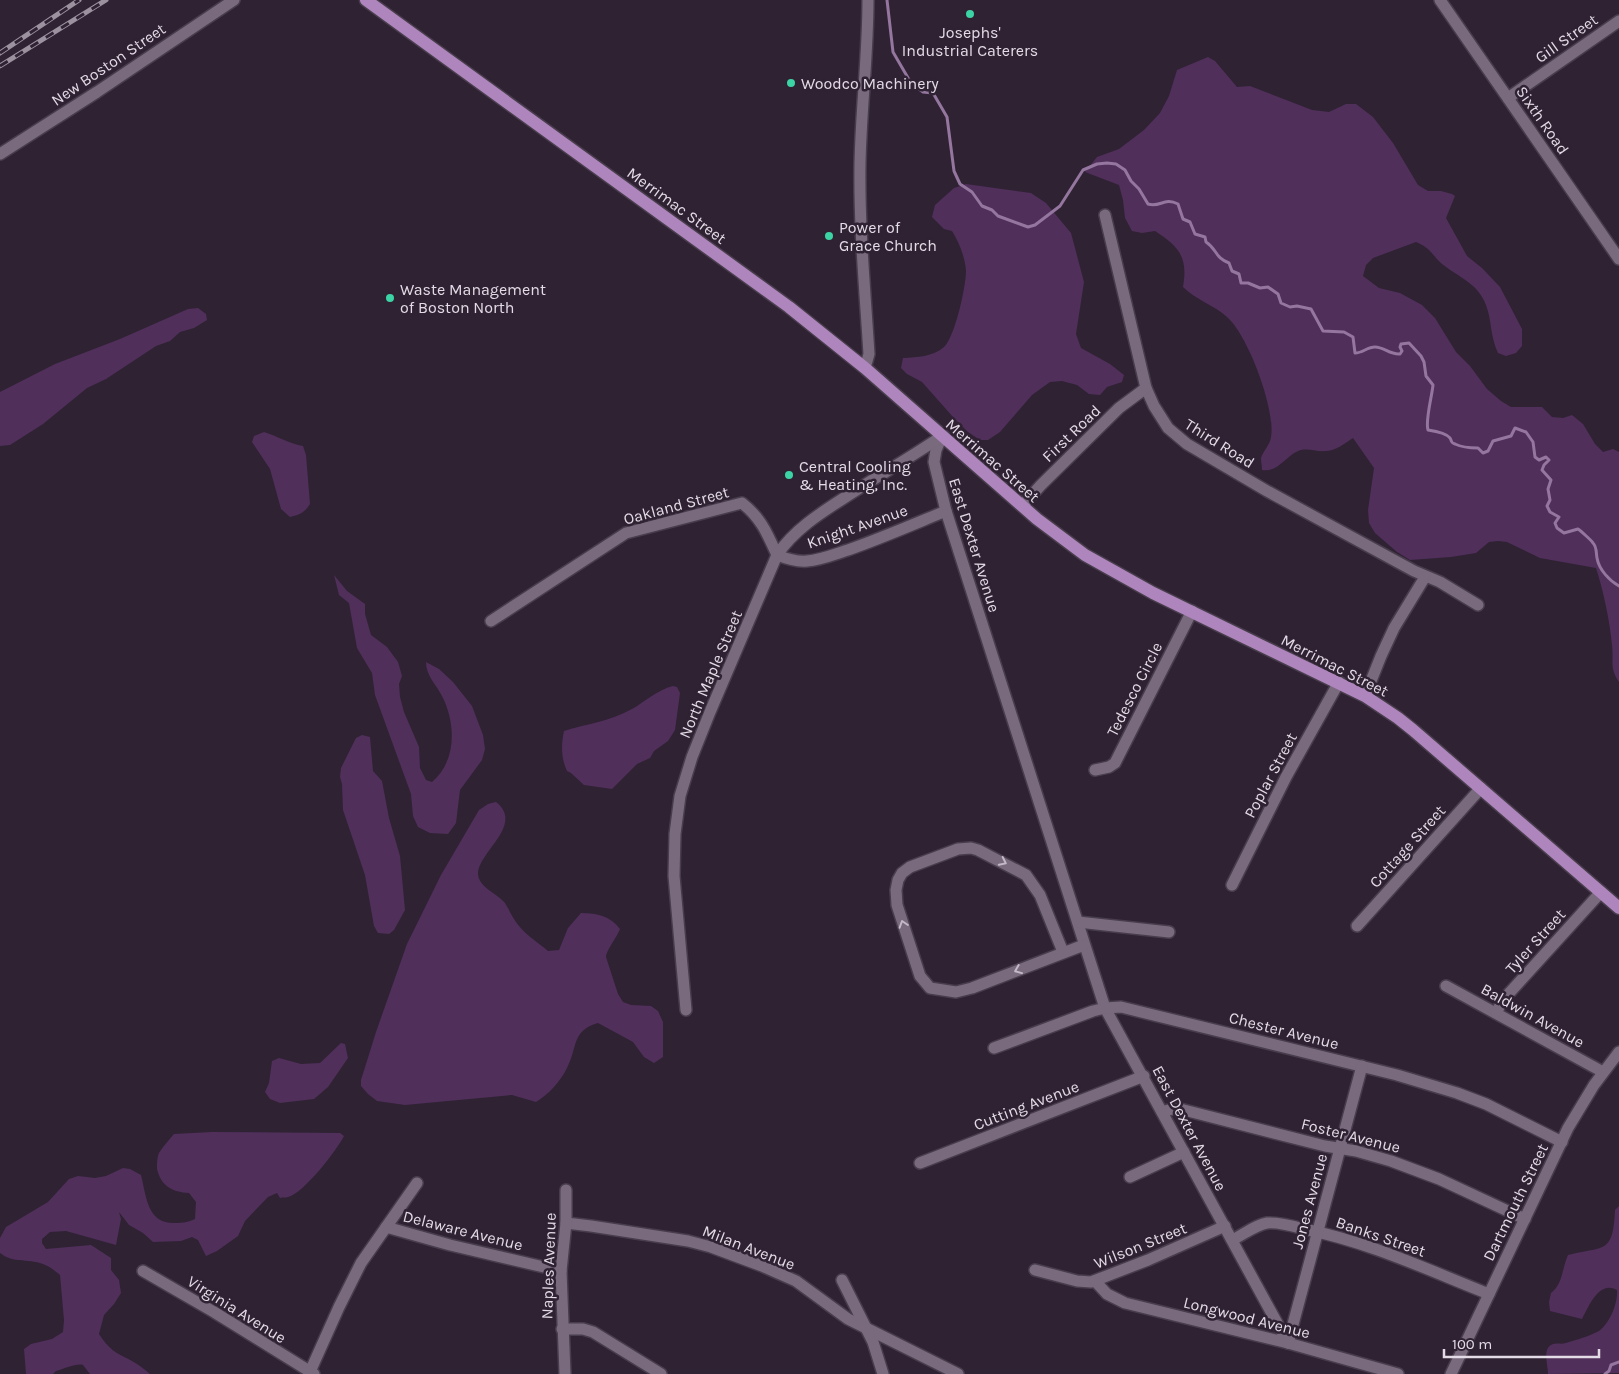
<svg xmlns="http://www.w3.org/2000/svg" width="1619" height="1374" font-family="Karla,sans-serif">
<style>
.green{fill:#502f5b}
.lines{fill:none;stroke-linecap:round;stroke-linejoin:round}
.stream{stroke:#94769f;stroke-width:3}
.minor-casing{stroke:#483d4c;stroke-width:14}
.major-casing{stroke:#483d4c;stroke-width:15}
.minor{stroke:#796a7e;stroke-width:11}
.major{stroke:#ae85bc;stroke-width:12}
.rail-casing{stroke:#9b919f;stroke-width:5}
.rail{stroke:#2f2233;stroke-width:3;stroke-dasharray:9;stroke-linecap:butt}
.oneway{stroke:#c3b9c7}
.poi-dot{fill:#3cd4a4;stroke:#2f2233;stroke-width:2}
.labels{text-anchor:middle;stroke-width:5;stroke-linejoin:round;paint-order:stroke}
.poi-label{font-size:16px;fill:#e3dbe6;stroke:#2f2233;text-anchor:start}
.street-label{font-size:16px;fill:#e3dbe6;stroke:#2f2233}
</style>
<rect width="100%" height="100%" fill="#2f2233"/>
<g class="green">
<path d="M1208 57 1215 61 1237 87 1250 86 1312 110 1329 112 1346 104H1356L1373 117 1393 143 1418 185 1428 191H1441L1452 194 1455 196 1446 218 1467 256 1482 268 1500 287 1522 329V346L1516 353 1506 356 1498 353C1490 336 1492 321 1486 305 1478 283 1458 277 1442 264 1430 253 1432 249 1416 242L1373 258 1366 265 1363 276 1379 288 1400 293 1422 305 1435 318 1456 352 1470 366 1487 389 1501 401 1511 407H1542L1552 417 1563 418 1572 415 1583 424 1595 444 1603 452 1613 449 1619 452V682C1609 668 1614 661 1612 645 1610 622 1603 589 1596 568L1540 558 1507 542 1498 541 1489 542 1476 553 1451 557 1410 560 1397 552 1375 533 1369 523 1368 510 1374 468 1353 438C1345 443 1336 451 1325 451 1316 452 1307 447 1298 451 1285 457 1277 473 1262 470 1262 466 1261 462 1261 458 1263 451 1270 445 1271 437 1276 410 1248 335 1227 317 1214 305 1196 300 1183 287 1188 258 1180 247 1155 231L1142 233 1132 231 1125 218 1123 200 1119 185 1085 172 1097 157 1119 149 1144 130 1160 113 1169 96 1177 70Z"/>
<path d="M966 184 1031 193 1046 203 1071 233 1084 282 1076 334 1081 348 1110 364 1124 375 1122 382 1107 387 1100 395 1089 394 1077 385 1062 381 1050 382 1032 395 1000 432 988 440H980L968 432 953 417 922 382 907 374 901 368 903 358C917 357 933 357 944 347 955 337 966 286 966 271 965 257 959 242 952 231L944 229 932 217 935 205 954 188Z"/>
<polygon points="198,308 206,314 207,320 194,328 180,332 170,341 156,346 106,379 87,388 43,424 10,445 0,446 0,392 55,364 120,339 188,309"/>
<path d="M264 432C277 436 290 444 303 446L306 455 310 504C305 512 300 515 290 517L281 509 270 469 252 442 254 436Z"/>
<path d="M334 575 347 591 365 604V614L371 635 387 647 398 662 402 676 399 684 400 697 404 712 419 747 420 768 426 780 432 782C457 761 456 723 442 696 436 684 426 676 426 662L439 669 453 682 472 706 483 735 485 749 482 760 460 790 456 823 448 834 430 833 418 827 413 816 411 794 375 695 372 673 357 648 349 603 339 595Z"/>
<path d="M673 686 677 687 680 693 675 730 668 741 654 751 650 758 637 764 612 789 584 785 571 773 567 771C561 758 561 745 564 731 586 724 611 721 632 709 646 701 657 690 673 686Z"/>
<polygon points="362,735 370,737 373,771 382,781 389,818 400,856 405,910 394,930 389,934 378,933 374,926 365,875 343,810 342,784 340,777 341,768 356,738"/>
<path d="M496 802C524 824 481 850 478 872 477 887 497 893 505 903 510 911 513 919 519 926 527 936 539 943 548 951L559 950 568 928 581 913C598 913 610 916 620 929 617 937 606 951 606 957L618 994 623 1002 631 1005 651 1006 658 1011 663 1022V1057L654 1063 644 1057 633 1042 598 1023C571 1031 578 1047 567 1068 560 1082 549 1094 536 1102L512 1095 405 1105 377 1101 368 1094 361 1086V1080L376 1032 407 944 441 875 479 810 488 804Z"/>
<polygon points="341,1043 345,1044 348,1058 328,1087 314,1099 280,1103 270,1099 265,1092 269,1083 272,1061 279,1058 301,1064 320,1063"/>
<path d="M212 1132 340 1133 344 1136C337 1150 303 1194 288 1197 286 1198 283 1197 280 1198L277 1193 268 1197 245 1221 238 1236 217 1251 206 1256 198 1240 192 1237 181 1241 153 1242 143 1233 129 1225 119 1212 121 1219 116 1245 66 1231 50 1232 42 1239V1243L46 1249 91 1245 111 1258V1270L119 1280 121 1293 114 1304 104 1315 99 1334C112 1354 119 1353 137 1364 142 1367 146 1371 150 1374H90L83 1365C77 1363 64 1369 56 1371L53 1374H26L24 1349 31 1344 52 1339 63 1332 64 1320 60 1275C55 1271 49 1266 43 1264 27 1258 14 1264 0 1253V1238L6 1227 48 1202 69 1179 78 1176 95 1178 106 1176 123 1168 130 1169 141 1175C146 1195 147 1222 172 1223 181 1223 187 1223 195 1219L196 1202 189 1193C172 1192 161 1186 157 1169 157 1164 157 1157 159 1153 163 1146 169 1140 174 1134Z"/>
<path d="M1619 1206V1373L1548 1374C1548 1366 1544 1354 1548 1348 1553 1341 1560 1345 1566 1343 1576 1340 1590 1336 1599 1331 1610 1323 1618 1303 1617 1290 1599 1280 1589 1306 1582 1319L1550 1311 1549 1302 1551 1293C1563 1284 1562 1268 1568 1255 1605 1246 1613 1254 1615 1210Z"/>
</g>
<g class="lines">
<g class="stream">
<path d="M887 0 893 52 911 83 923 92 933 93 947 117 954 171 960 184 972 192 982 206 992 210 998 216 1028 227 1035 225 1060 206 1083 170 1097 164 1107 163 1116 164 1125 170 1131 181 1139 189 1148 204C1160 208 1164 197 1178 204L1183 219 1190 222 1195 234 1205 237 1206 242C1217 249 1215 258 1229 263L1232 271 1239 274 1241 283H1248L1260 288 1268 287 1278 294 1281 303 1290 307 1297 306 1311 309 1323 331 1344 332 1353 337 1355 353C1363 353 1367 347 1375 347 1384 347 1390 355 1400 354L1402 351 1400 347 1401 344 1409 343 1421 356 1424 362 1426 376 1433 385C1432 396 1425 421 1428 430 1435 431 1446 433 1450 438 1453 443 1450 442 1455 444 1461 447 1472 448 1478 448L1483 453 1488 451 1493 441 1511 436 1515 428 1526 432 1533 442 1535 457 1539 460 1546 457 1549 460 1544 465 1542 470 1551 480 1548 489 1550 500 1547 506 1550 512 1559 517 1555 523 1557 528 1564 533 1578 529C1581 531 1592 541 1593 543 1597 547 1596 553 1597 558 1599 570 1610 581 1619 586"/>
<polyline points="1605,1374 1609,1371 1611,1365 1619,1362"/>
</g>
<defs>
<g id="minor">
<polyline points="1440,0 1619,259"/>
<polyline points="1508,98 1619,21"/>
<polyline points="0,154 97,92 234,0"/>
<polyline points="1105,215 1146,388 1154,406 1168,428 1187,444 1267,491 1414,571 1440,582 1478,605"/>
<path d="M865 368 869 354C865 290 859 227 860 164 861 109 868 55 868 0"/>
<polyline points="942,436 936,450 934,462 946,511 1105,1008 1288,1343"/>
<polyline points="1022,506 1041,485 1119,408 1146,388"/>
<path d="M491 621 626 533 742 503C761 518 767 533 777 555 787 559 796 562 807 561 821 560 835 554 848 550 882 538 914 524 946 511"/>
<polyline points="1365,696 1381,656 1394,628 1425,577"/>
<polyline points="1095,770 1109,767 1115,763 1192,611"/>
<polyline points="1232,885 1286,777 1339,682"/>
<polyline points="1078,922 1169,932"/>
<polyline points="1357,926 1481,788"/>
<polyline points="1063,952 1040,895 1026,875 978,850 971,848 958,849 910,867 902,873 898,880 896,890 897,905 920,976 930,988 956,992 972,988 1084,945"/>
<polyline points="1446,986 1603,1072"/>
<path d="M686 1010 674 876 675 834 680 796 692 757 710 712 777 555C794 530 819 514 844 498 876 477 910 458 942 436"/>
<polyline points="1496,1013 1503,1000 1601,892"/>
<polyline points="994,1048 1093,1011 1105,1008 1121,1007 1397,1075 1457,1093 1486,1104 1562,1142"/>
<polyline points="1162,1112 1172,1109 1180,1109 1325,1146 1356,1151 1391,1161 1439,1179 1525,1219"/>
<polyline points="920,1163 1144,1076"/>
<polyline points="1130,1177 1184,1152"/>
<polyline points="566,1223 591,1226 688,1241 711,1247 762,1266 796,1281 848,1319 958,1374"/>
<polyline points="386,1227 450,1245 561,1271"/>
<path d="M1232 1240C1243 1235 1255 1225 1267 1223 1279 1222 1293 1226 1304 1229 1369 1242 1428 1270 1489 1294"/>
<polyline points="1035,1270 1077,1281 1091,1282 1148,1260 1225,1226"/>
<polyline points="143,1271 214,1312 314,1374"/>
<polyline points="842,1280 873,1342 883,1374"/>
<polyline points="1095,1281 1107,1294 1125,1303 1288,1343 1398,1374"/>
<polyline points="562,1329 583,1329 593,1332 661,1374"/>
<polyline points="1288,1343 1362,1066"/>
<polyline points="309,1374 339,1307 361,1263 417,1183"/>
<polyline points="565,1374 561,1271 566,1223 566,1190"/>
<polyline points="1451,1374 1568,1128 1594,1085 1619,1052"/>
</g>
<polyline id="major" points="366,0 789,307 865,368 1037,519 1085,555 1153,593 1365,696 1398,718 1413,730 1619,908"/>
</defs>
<use href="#minor" class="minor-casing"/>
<use href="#major" class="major-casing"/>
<use href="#minor" class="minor"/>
<use href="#major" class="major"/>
<defs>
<g id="rail">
<polyline points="0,53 79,0"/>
<polyline points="0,66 106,0"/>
</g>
</defs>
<use href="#rail" class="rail-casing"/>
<use href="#rail" class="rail"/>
</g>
<defs><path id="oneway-chevron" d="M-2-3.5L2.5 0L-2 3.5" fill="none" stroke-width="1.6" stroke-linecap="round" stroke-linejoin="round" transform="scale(1.25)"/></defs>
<g class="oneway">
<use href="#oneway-chevron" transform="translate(1003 862) rotate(26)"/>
<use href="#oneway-chevron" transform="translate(903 924) rotate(-108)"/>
<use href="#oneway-chevron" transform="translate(1018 970) rotate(158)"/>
</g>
<g class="poi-dot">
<circle cx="970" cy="14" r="5"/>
<circle cx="791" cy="83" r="5"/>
<circle cx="829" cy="236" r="5"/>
<circle cx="390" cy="298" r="5"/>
<circle cx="789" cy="475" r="5"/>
</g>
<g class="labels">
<g class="poi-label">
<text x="970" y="38" text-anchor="middle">Josephs'<tspan x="970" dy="18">Industrial Caterers</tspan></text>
<text x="801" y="89">Woodco Machinery</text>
<text x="839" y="233">Power of<tspan x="839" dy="18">Grace Church</tspan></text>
<text x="400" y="295">Waste Management<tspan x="400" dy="18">of Boston North</tspan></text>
<text x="799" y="472">Central Cooling<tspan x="799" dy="18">&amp; Heating, Inc.</tspan></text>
</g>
<g class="street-label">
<text transform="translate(1566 38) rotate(-35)" y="6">Gill Street</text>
<text transform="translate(108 64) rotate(-34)" y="6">New Boston Street</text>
<text transform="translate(1543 120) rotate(55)" y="6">Sixth Road</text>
<text transform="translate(677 205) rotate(36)" y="6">Merrimac Street</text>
<text transform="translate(1071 433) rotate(-44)" y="6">First Road</text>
<text transform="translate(1220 443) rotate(32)" y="6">Third Road</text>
<text transform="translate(993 460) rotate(41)" y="6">Merrimac Street</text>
<text transform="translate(676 505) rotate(-15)" y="6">Oakland Street</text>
<text transform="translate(857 526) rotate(-19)" y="6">Knight Avenue</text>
<text transform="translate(975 545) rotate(73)" y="6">East Dexter Avenue</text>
<text transform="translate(1335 665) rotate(27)" y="6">Merrimac Street</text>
<text transform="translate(710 674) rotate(-67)" y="6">North Maple Street</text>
<text transform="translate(1134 689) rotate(-63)" y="6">Tedesco Circle</text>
<text transform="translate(1270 775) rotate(-62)" y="6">Poplar Street</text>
<text transform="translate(1407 846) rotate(-48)" y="6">Cottage Street</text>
<text transform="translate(1535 941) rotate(-48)" y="6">Tyler Street</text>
<text transform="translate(1533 1015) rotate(29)" y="6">Baldwin Avenue</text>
<text transform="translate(1284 1030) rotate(14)" y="6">Chester Avenue</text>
<text transform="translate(1026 1105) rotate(-21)" y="6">Cutting Avenue</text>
<text transform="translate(1190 1128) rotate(62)" y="6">East Dexter Avenue</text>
<text transform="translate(1351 1135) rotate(14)" y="6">Foster Avenue</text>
<text transform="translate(1309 1201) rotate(-75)" y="6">Jones Avenue</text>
<text transform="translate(1515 1202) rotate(-64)" y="6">Dartmouth Street</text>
<text transform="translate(463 1230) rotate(14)" y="6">Delaware Avenue</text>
<text transform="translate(1381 1236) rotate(19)" y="6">Banks Street</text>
<text transform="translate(1140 1245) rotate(-22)" y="6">Wilson Street</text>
<text transform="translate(749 1247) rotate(21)" y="6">Milan Avenue</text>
<text transform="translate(548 1266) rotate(-88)" y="6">Naples Avenue</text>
<text transform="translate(237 1309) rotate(32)" y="6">Virginia Avenue</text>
<text transform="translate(1247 1317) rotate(14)" y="6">Longwood Avenue</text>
</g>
</g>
<path d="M1444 1349v8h155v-8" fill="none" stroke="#e3dbe6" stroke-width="2.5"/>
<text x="1452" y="1349" font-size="15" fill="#e3dbe6" stroke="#2f2233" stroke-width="4" paint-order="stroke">100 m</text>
</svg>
